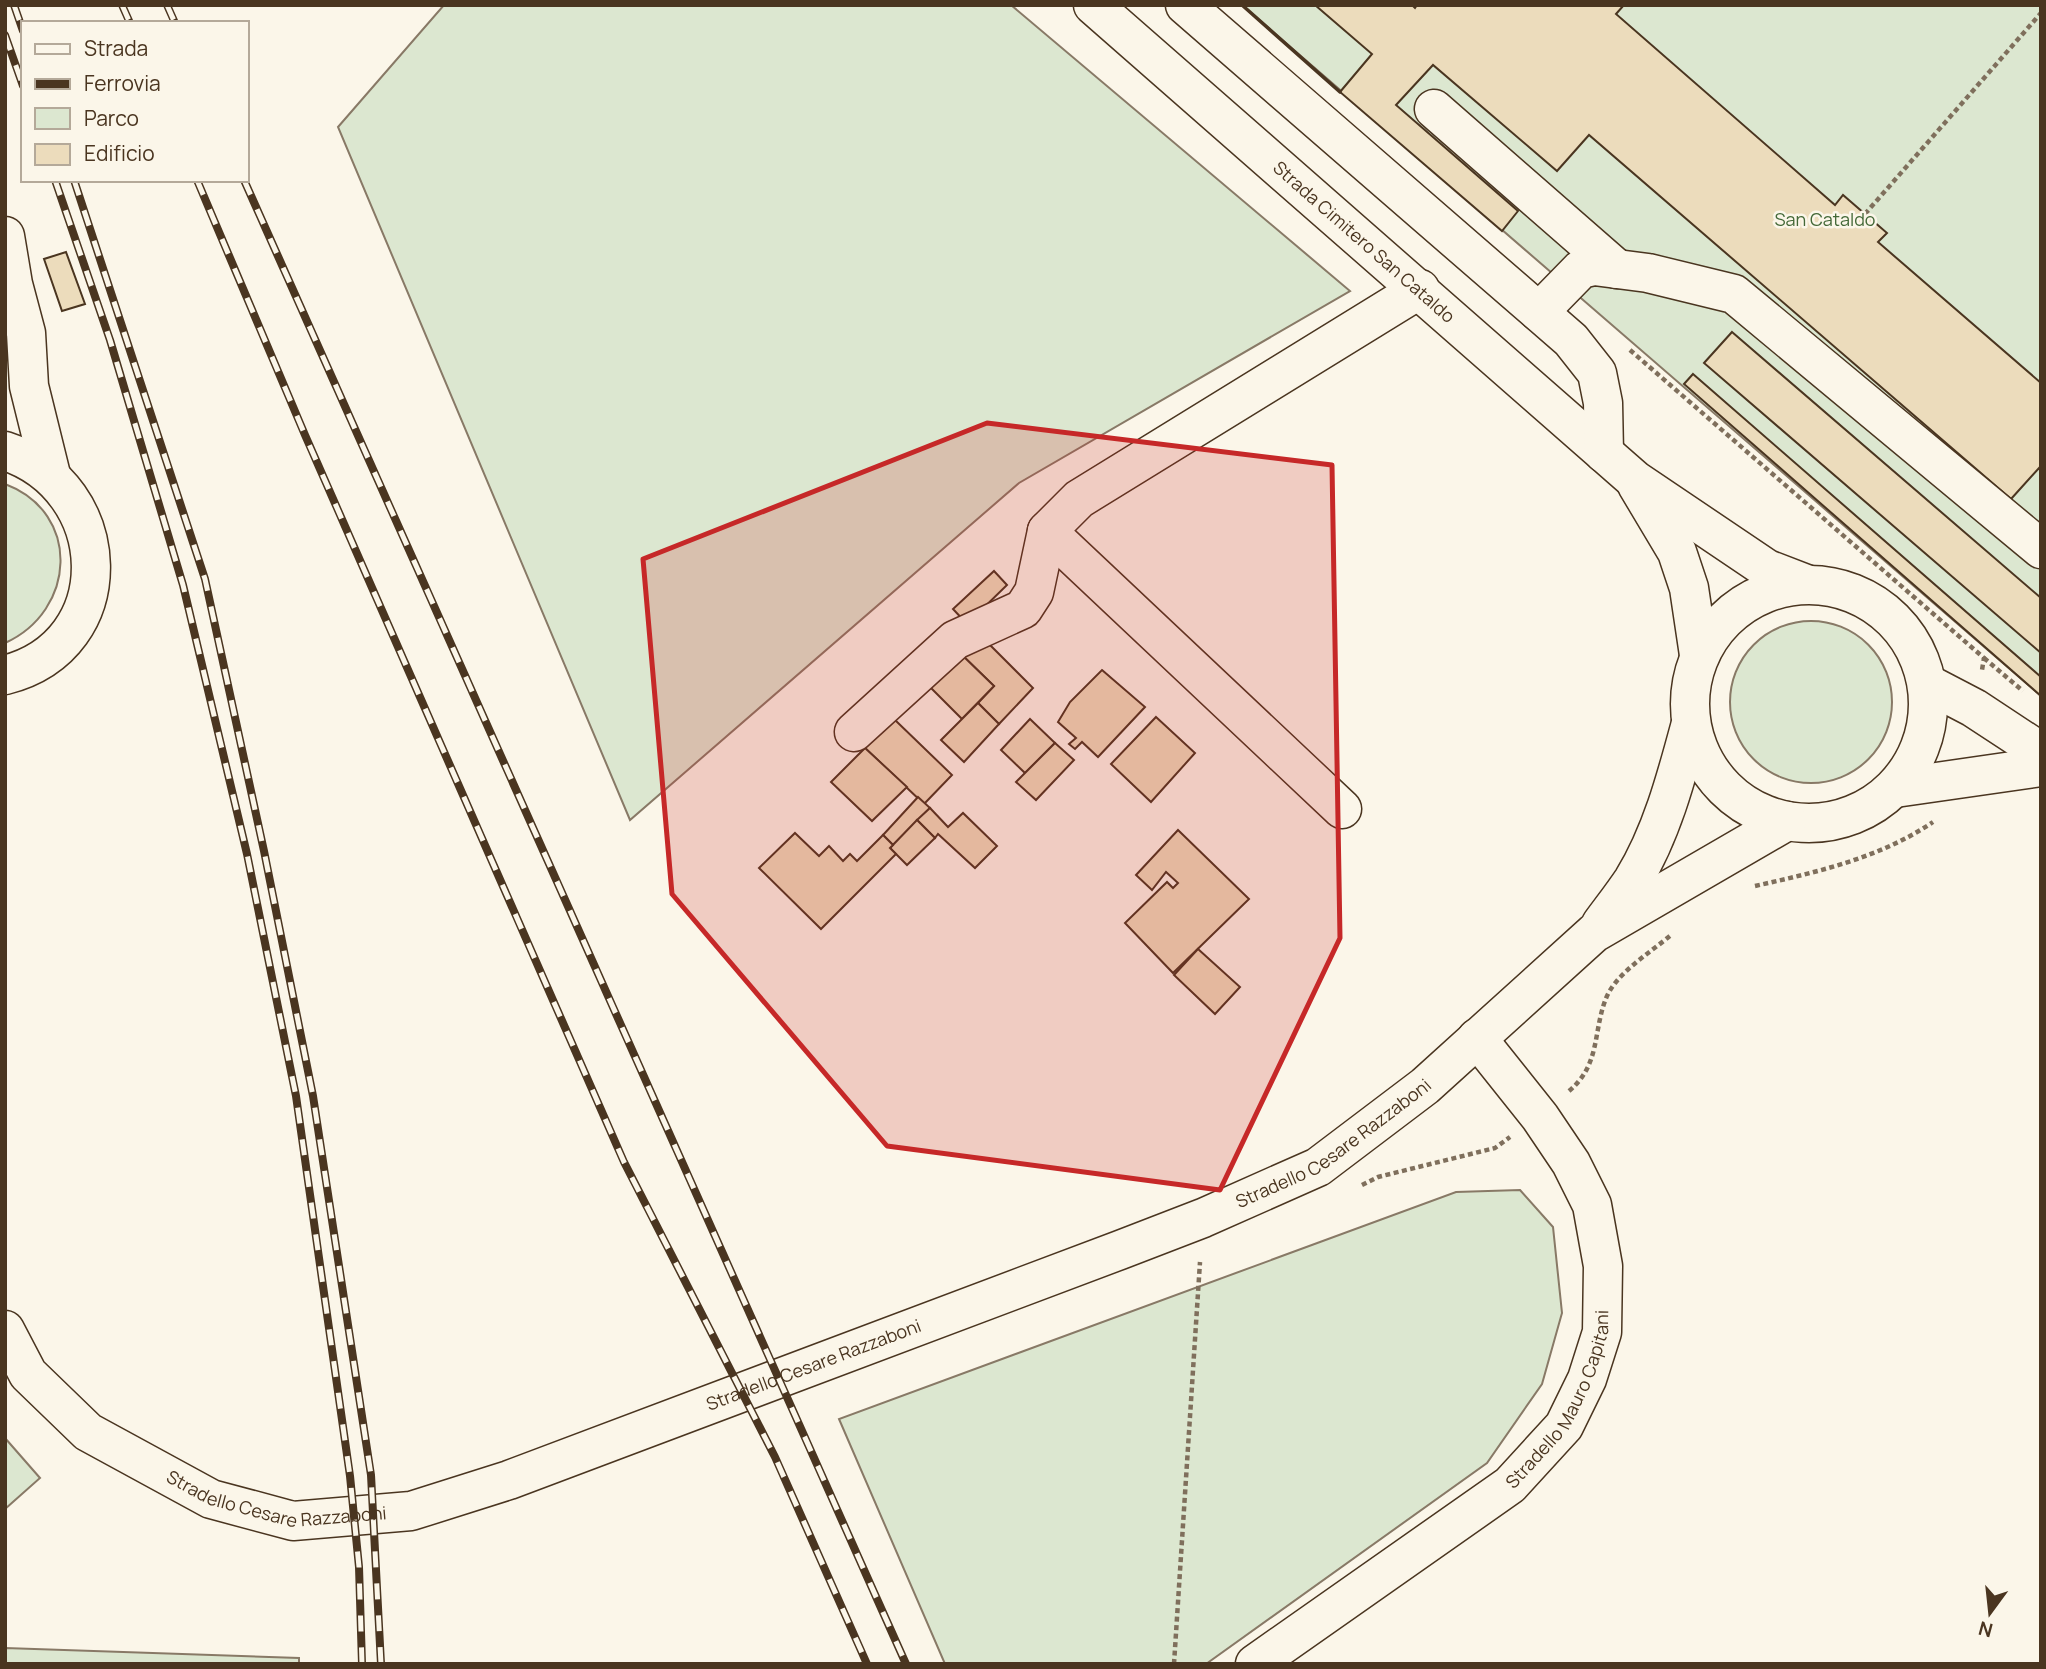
<svg xmlns="http://www.w3.org/2000/svg" width="2046" height="1669" font-family="Manrope,sans-serif">
<style>
.green{fill:#dce7d0;stroke:#887966;stroke-width:2}
.building{fill:#ecdcbc;stroke:#4a3520;stroke-width:2}
.lines{fill:none;stroke-linecap:round;stroke-linejoin:round}
.minor-casing{stroke:#4a3520;stroke-width:41}
.path{stroke:#7f6f5c;stroke-width:4.5;stroke-dasharray:5 3.5;stroke-linecap:butt}
.minor{stroke:#fbf6e9;stroke-width:38}
.rail-casing{stroke:#4a3520;stroke-width:8}
.rail{stroke:#fbf6e9;stroke-width:5;stroke-dasharray:16;stroke-linecap:butt}
.wall{stroke:#4a3520;stroke-width:3.5}
.marked{fill:#c62828;fill-opacity:0.2;stroke:#c62828;stroke-width:5;stroke-linejoin:round}
.labels{text-anchor:middle;stroke-width:5;stroke-linejoin:round;paint-order:stroke}
.park-label{font-size:18px;fill:#436837;stroke:#fbf6e9}
.street-label{font-size:18px;fill:#4a3520;stroke:#fbf6e9}
</style>
<rect width="100%" height="100%" fill="#fbf6e9"/>
<g class="green">
<polygon points="444,5 1011,5 1350,291 1019,483 630,820 338,127"/>
<polygon points="1242,5 2041,5 2041,696"/>
<path d="M5 484C82 513 76 611 5 643Z"/>
<circle cx="1811" cy="702" r="81"/>
<polygon points="1520,1190 1553,1227 1562,1313 1542,1384 1487,1463 1206,1664 945,1664 839,1419 1456,1192"/>
<polygon points="5,1438 40,1478 5,1509"/>
<polygon points="5,1648 299,1658 299,1664 5,1664"/>
</g>
<g class="building">
<polygon points="1315,5 1412,5 1415,8 1417,5 1624,5 1616,14 1835,205 1843,195 1887,233 1878,242 2041,383 2041,472 2039,468 2011,499 1589,135 1557,171 1433,65 1396,105 1518,211 1502,231 1340,92 1372,54"/>
<polygon points="66,252 85,304 62,311 44,259"/>
<polygon points="1732,332 2041,598 2041,653 1704,363"/>
<polygon points="1693,374 2041,677 2041,696 1684,384"/>
<polygon points="994,571 1007,585 967,624 953,609"/>
<polygon points="981,636 1033,688 999,724 978,703 994,686 961,654"/>
<polygon points="961,654 994,686 962,719 928,685"/>
<polygon points="1102,670 1145,707 1098,757 1082,742 1075,749 1069,744 1076,738 1058,722 1070,702"/>
<polygon points="978,703 999,724 964,762 941,740"/>
<polygon points="1156,717 1195,753 1151,802 1111,764"/>
<polygon points="894,719 952,775 924,804 865,748"/>
<polygon points="1030,719 1055,743 1025,773 1001,750"/>
<polygon points="1055,743 1074,760 1036,800 1016,782"/>
<polygon points="865,748 907,787 872,821 831,782"/>
<polygon points="918,797 930,808 893,845 883,835"/>
<polygon points="930,808 948,827 963,813 997,846 975,868 938,834 935,838 917,820"/>
<polygon points="917,820 935,838 907,865 890,848"/>
<polygon points="1178,830 1249,899 1173,973 1125,923 1167,882 1173,888 1178,883 1166,872 1152,890 1136,875"/>
<polygon points="795,833 819,856 829,846 843,861 850,854 857,861 883,835 893,845 890,848 896,854 821,929 759,868"/>
<polygon points="1198,949 1240,987 1215,1014 1174,975"/>
</g>
<g class="lines">
<defs>
<g id="minor">
<path id="s1" d="M1093 5 1635 480 1767 569 1806 584"/>
<polyline points="1185,5 1571,340 1597,373 1603,403 1604,453"/>
<polyline points="1434,109 1617,269"/>
<polyline points="5,236 13,284 26,333 29,386 51,475"/>
<polyline points="1539,312 1581,269 1594,266 1648,273 1734,294 2041,549"/>
<path d="M5 451C116 487 123 645 5 675"/>
<polyline points="1637,485 1677,552 1689,588 1699,655"/>
<polyline points="1047,531 1342,809"/>
<circle cx="1809" cy="704" r="119"/>
<polyline points="1928,684 1974,708 2041,752"/>
<polyline points="854,732 955,640 1023,609 1034,592 1047,531 1079,499 1420,289"/>
<polyline points="1895,788 2041,767"/>
<path d="M1601 924C1612 909 1623 895 1633 880 1662 833 1677 775 1691 723"/>
<path id="s2" d="M5 1330 28 1374 88 1432 211 1499 293 1521 411 1511 509 1480 1120 1250 1203 1218 1318 1167 1425 1086 1594 933 1787 821"/>
<path id="s3" d="M1255 1664 1510 1485 1564 1426 1587 1379 1602 1332 1603 1266 1592 1205 1571 1163 1540 1117 1477 1038"/>
</g>
</defs>
<use href="#minor" class="minor-casing"/>
<g class="path">
<polyline points="1865,214 2041,13"/>
<polyline points="1630,350 1984,658 1982,670"/>
<polyline points="1984,658 2023,691"/>
<path d="M1755 886C1817 872 1880 858 1933 822"/>
<path d="M1569 1091C1600 1065 1593 1034 1605 1001 1614 974 1650 953 1671 935"/>
<polyline points="1362,1185 1378,1177 1495,1148 1510,1137"/>
<polyline points="1174,1664 1200,1262"/>
</g>
<use href="#minor" class="minor"/>
<defs>
<g id="rail">
<polyline points="14,5 23,31"/>
<polyline points="122,5 130,23"/>
<polyline points="167,5 175,23"/>
<polyline points="5,35 23,86"/>
<polyline points="55,180 110,340 183,585 247,854 296,1096 350,1476 359,1567 362,1664"/>
<polyline points="74,180 205,579 264,851 313,1096 371,1475 381,1664"/>
<polyline points="197,180 305,435 624,1162 775,1457 867,1664"/>
<polyline points="244,180 906,1664"/>
</g>
</defs>
<use href="#rail" class="rail-casing"/>
<use href="#rail" class="rail"/>
<polyline class="wall" points="1242,5 1340,92"/>
</g>
<path class="marked" d="M987 423 1332 465 1340 938 1220 1190 887 1146 672 894 643 559Z"/>
<g class="labels">
<g class="park-label">
<text x="1825" y="226">San Cataldo</text>
</g>
<g class="street-label">
<text dy="6" stroke="none"><textPath href="#s1" startOffset="360">Strada Cimitero San Cataldo</textPath></text>
<text dy="6" stroke="none"><textPath href="#s2" startOffset="1472">Stradello Cesare Razzaboni</textPath></text>
<text dy="6" stroke="none"><textPath href="#s2" startOffset="905">Stradello Cesare Razzaboni</textPath></text>
<text dy="6" stroke="none"><textPath href="#s3" startOffset="413">Stradello Mauro Capitani</textPath></text>
<text dy="6" stroke="none"><textPath href="#s2" startOffset="338">Stradello Cesare Razzaboni</textPath></text>
</g>
</g>
<rect width="2046" height="1669" fill="none" stroke="#4a3520" stroke-width="14"/>
<rect x="21" y="21" width="228" height="161" fill="#fbf6e9" stroke="#b4a999" stroke-width="2"/>
<rect x="35" y="44" width="35" height="10" fill="#fbf6e9" stroke="#b4a999" stroke-width="2"/>
<text x="84" y="56" font-size="21" fill="#4a3520">Strada</text>
<rect x="35" y="79" width="35" height="10" fill="#4a3520" stroke="#b4a999" stroke-width="2"/>
<text x="84" y="91" font-size="21" fill="#4a3520">Ferrovia</text>
<rect x="35" y="108" width="35" height="21" fill="#dce7d0" stroke="#b4a999" stroke-width="2"/>
<text x="84" y="126" font-size="21" fill="#4a3520">Parco</text>
<rect x="35" y="144" width="35" height="21" fill="#ecdcbc" stroke="#b4a999" stroke-width="2"/>
<text x="84" y="161" font-size="21" fill="#4a3520">Edificio</text>
<g transform="translate(1990 1613) rotate(195)" stroke="#fbf6e9" stroke-width="5" paint-order="stroke">
<path d="M0-5L12 26L0 18L-12 26Z" fill="#4a3520"/>
<text y="-10" font-size="19" font-weight="bold" text-anchor="middle" fill="#4a3520">N</text>
</g>
</svg>
